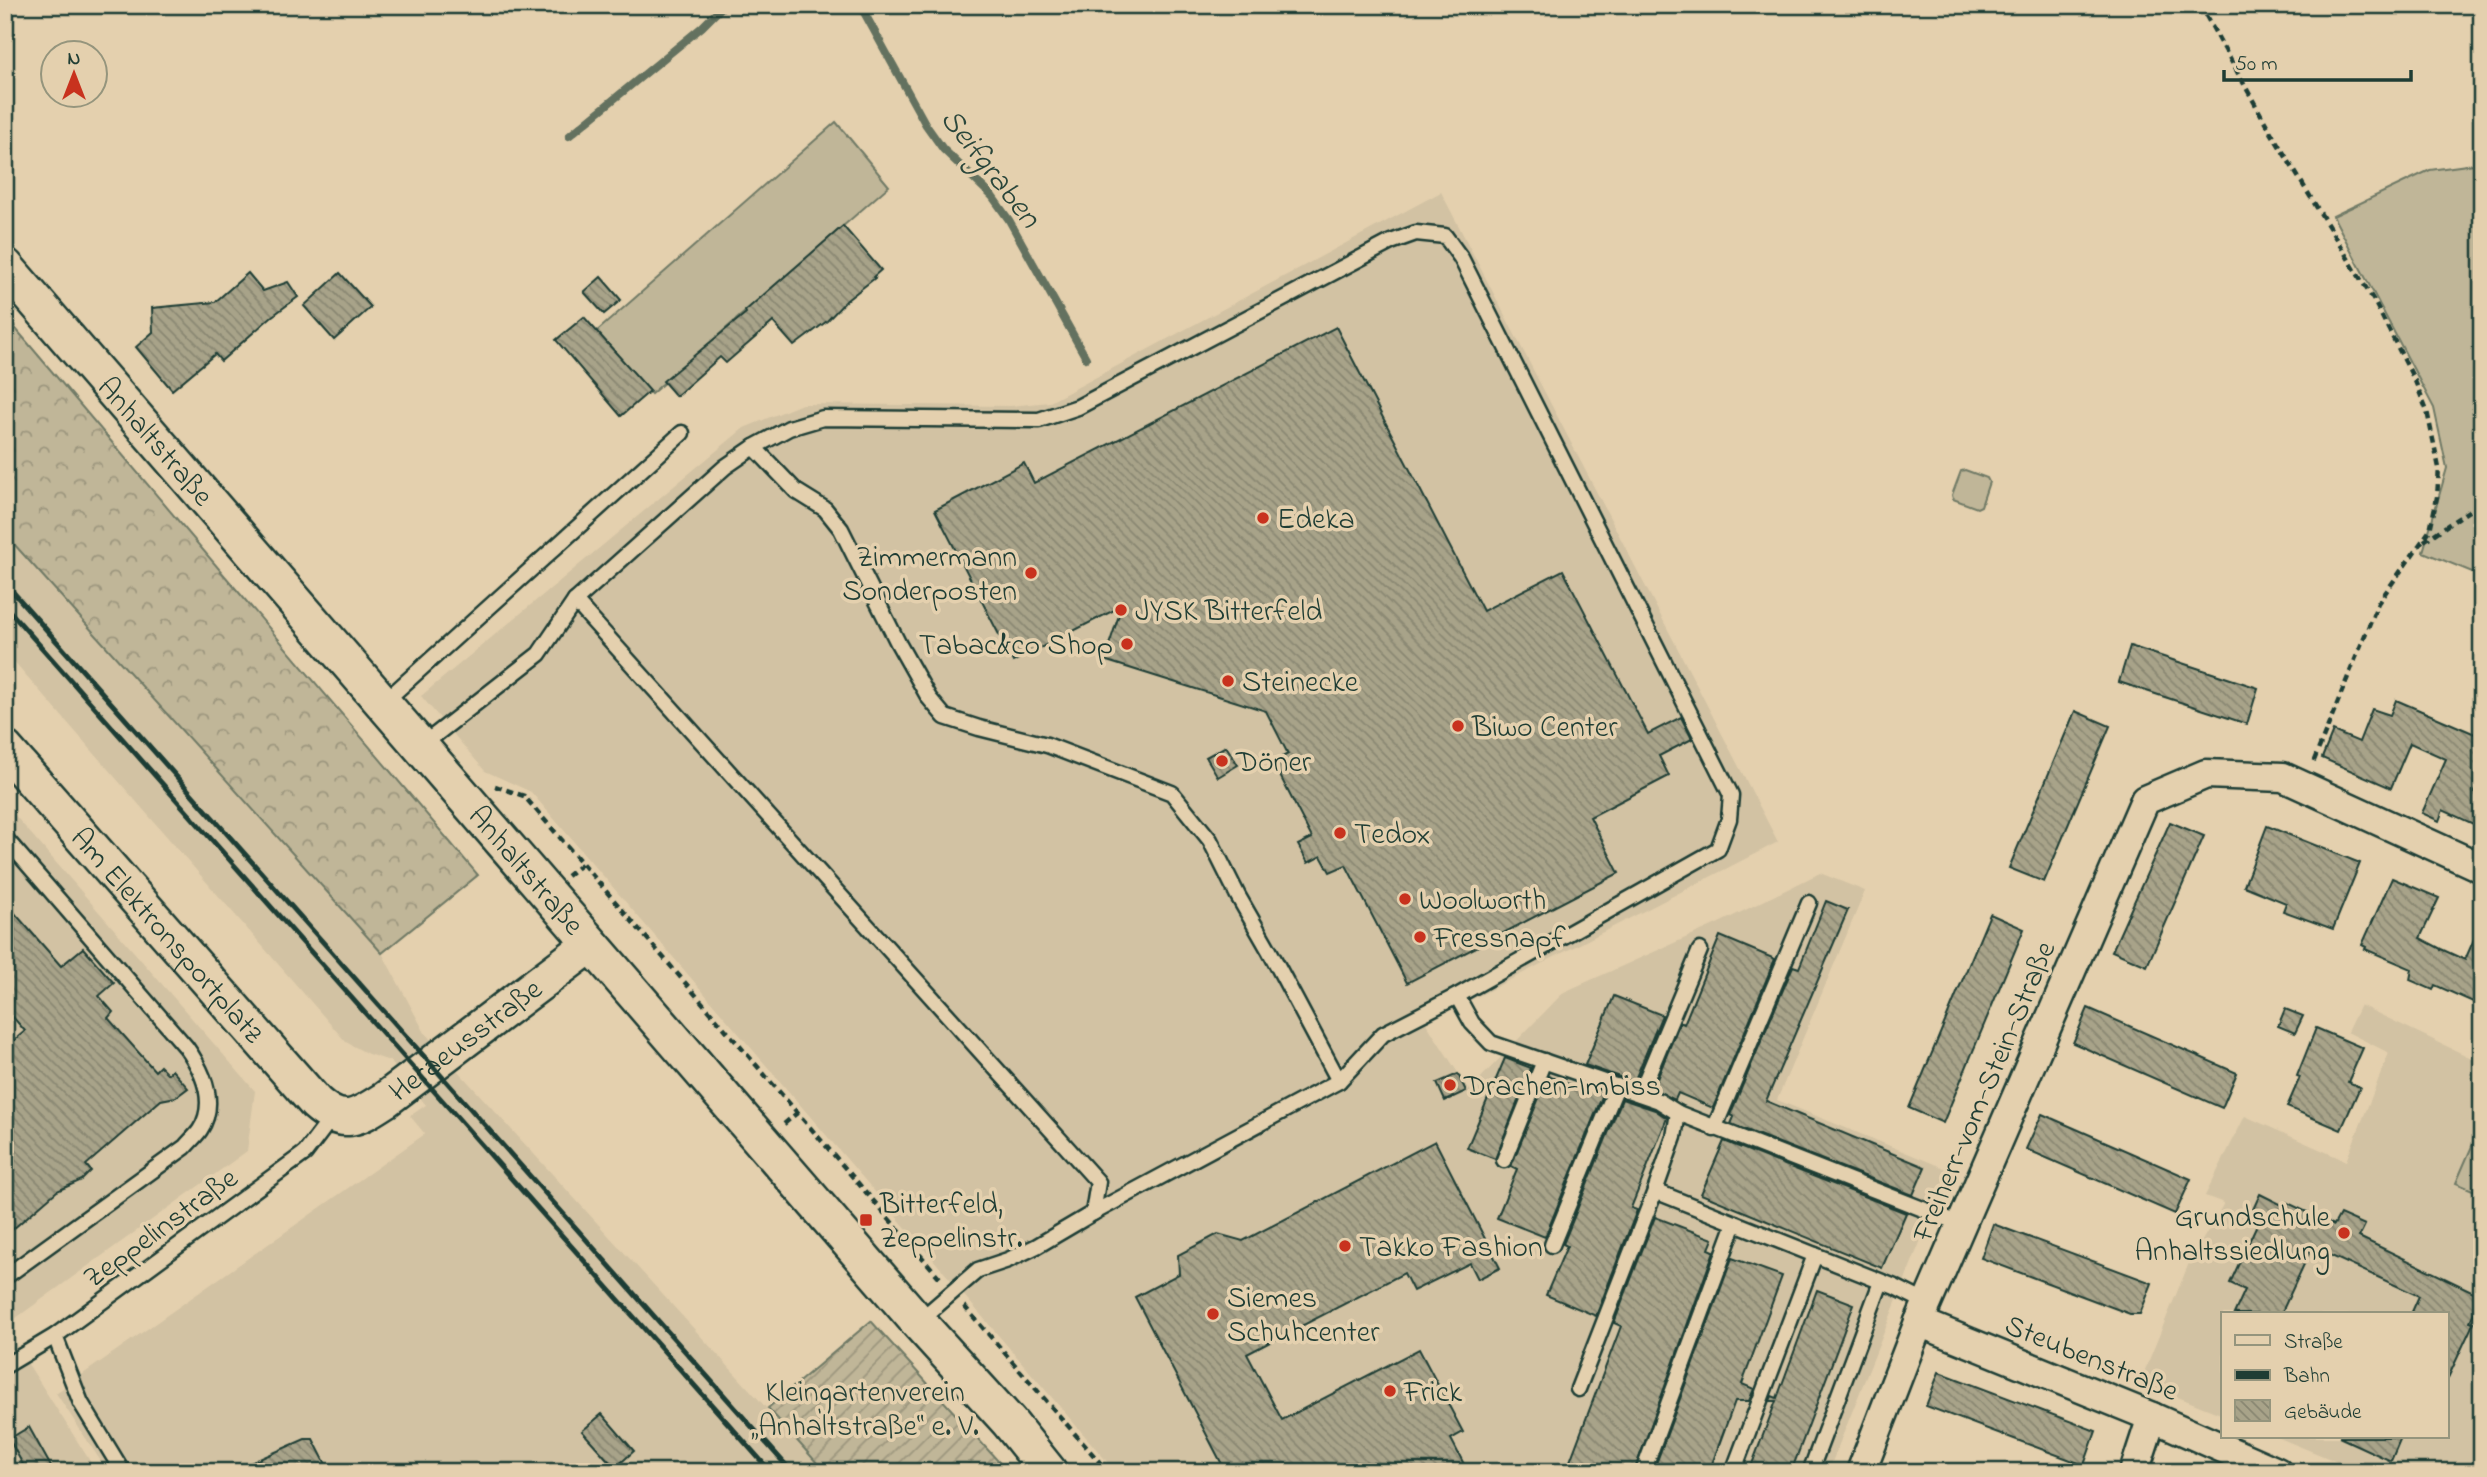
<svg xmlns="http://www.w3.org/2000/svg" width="2487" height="1477" font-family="'Indie Flower',sans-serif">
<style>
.built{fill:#d2c2a3}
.grass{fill:#c0b698;stroke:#707a66;stroke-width:2}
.forest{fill:url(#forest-crowns);stroke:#707a66;stroke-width:2}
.garden{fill:url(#garden-furrows);stroke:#707a66;stroke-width:2}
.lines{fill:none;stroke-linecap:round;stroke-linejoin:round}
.stream{stroke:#63715e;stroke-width:8}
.building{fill:url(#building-back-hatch);stroke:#1f3d34;stroke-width:2}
.service-casing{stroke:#1f3d34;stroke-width:19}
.minor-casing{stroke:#1f3d34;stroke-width:33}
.tertiary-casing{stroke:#1f3d34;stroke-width:40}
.path{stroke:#1f3d34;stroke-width:4.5;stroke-dasharray:7 5;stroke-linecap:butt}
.service{stroke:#e4d0ae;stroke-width:14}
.minor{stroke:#e4d0ae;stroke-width:28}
.tertiary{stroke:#e4d0ae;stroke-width:35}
.rail{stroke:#1f3d34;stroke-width:5}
.poi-dot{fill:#c8321e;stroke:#e4d0ae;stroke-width:2.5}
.labels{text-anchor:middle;stroke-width:7;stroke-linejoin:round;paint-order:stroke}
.street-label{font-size:30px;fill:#1f3d34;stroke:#e4d0ae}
.poi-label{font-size:30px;fill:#1f3d34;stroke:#e4d0ae;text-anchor:start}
.park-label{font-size:30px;fill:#274339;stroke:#e4d0ae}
.water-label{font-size:32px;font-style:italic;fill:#2a463b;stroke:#e4d0ae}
</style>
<defs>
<pattern id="forest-crowns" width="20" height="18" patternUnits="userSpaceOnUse" patternTransform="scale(1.75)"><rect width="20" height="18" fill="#c0b698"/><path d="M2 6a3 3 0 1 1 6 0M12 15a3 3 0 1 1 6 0" fill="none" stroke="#9b957d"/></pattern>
<pattern id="garden-furrows" width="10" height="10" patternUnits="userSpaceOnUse" patternTransform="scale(1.75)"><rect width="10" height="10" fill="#c0b698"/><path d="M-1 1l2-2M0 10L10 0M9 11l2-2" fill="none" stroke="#9b957d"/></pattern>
<pattern id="building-back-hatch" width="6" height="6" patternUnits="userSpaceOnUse" patternTransform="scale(1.75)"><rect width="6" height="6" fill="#a8a389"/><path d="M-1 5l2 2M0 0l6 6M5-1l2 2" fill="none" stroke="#888671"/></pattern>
</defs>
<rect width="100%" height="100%" fill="#e4d0ae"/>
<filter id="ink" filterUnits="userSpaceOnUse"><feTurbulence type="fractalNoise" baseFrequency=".0143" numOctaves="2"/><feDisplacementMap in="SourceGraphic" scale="14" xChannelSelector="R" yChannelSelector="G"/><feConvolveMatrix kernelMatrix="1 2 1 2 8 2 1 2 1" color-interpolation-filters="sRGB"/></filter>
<g filter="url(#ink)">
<g class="built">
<polygon points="1441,192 1778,842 1426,1023 1469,1090 1564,992 1719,923 1820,873 1865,891 1777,1100 1949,1170 1828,1472 1116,1472 531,792 485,771 421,696 744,428 802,404 1010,406 1050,402"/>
<polygon points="5,534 382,953 425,1033 457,1070 825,1472 108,1472 56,1393 425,1134 410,1116 426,1105 390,1061 368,1054 346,1042 5,651"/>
<polygon points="5,804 255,1091 247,1151 5,1326"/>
<polygon points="2360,1005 2482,1063 2482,1472 2362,1472 2277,1437 2447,1437 2447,1314 2223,1314 2223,1415 2140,1382 2189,1263 2224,1203 2205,1196 2245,1116 2346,1161 2389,1053 2347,1032"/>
<polygon points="5,1328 97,1472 5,1472"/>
</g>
<g class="grass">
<polygon points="836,122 889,186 651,394 596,332"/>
<polygon points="2482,163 2482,576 2423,552 2447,468 2434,408 2333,216 2430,170"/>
<polygon points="1965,470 1987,478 1989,482 1981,506 1977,508 1953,499 1952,495 1961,471"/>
<polygon points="2482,1123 2482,1194 2456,1183"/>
</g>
<polygon class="forest" points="5,316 478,875 382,953 5,534"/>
<polygon class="garden" points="871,1321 1008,1472 825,1472 768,1408"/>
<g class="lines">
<g class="stream">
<polyline points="860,5 926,125 943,149 992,196 1009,220 1086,358"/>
<polyline points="569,136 702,27 724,5"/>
</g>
</g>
<g class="building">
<polygon points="843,226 881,270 873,277 875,278 847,300 827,321 794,346 773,322 726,363 720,357 676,396 663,381 746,313 745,311"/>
<polygon points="248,273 263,291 288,282 298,297 271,317 221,361 215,354 172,390 136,347 153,332 152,308 215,302"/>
<polygon points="340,273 371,307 334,340 304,306"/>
<polygon points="601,277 621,300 604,314 584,292"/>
<polygon points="584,317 650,391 621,416 556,340"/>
<polygon points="1336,327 1483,611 1563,570 1648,734 1681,717 1692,739 1659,756 1669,776 1590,817 1619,873 1407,983 1346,865 1330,872 1321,856 1308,863 1298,845 1312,838 1273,762 1288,754 1266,711 1104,660 1122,606 1013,662 935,510 1024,463 1034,483"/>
<polygon points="2130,646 2258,688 2247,724 2119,682"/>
<polygon points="2396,700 2482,737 2482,776 2475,792 2482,796 2482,828 2443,810 2439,821 2422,813 2446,759 2410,743 2391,788 2322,758 2333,731 2359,742 2372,709 2390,715"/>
<polygon points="2075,711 2110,726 2044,882 2009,868"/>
<polygon points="1226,746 1238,765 1218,777 1206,757"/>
<polygon points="2170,822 2204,836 2147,966 2112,951"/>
<polygon points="2267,826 2360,863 2333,929 2283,911 2286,903 2244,886"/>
<polygon points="2392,878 2439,898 2420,938 2441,949 2465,960 2482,921 2482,1006 2435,985 2433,990 2410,980 2412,969 2365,949 2366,947 2362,945"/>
<polygon points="1826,901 1848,910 1766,1101 1925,1167 1913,1195 1731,1124 1734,1117 1730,1115 1793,966 1799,968"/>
<polygon points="5,902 61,966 83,948 114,983 99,996 113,1012 108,1018 155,1071 160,1066 168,1074 172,1070 188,1088 176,1097 161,1100 86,1165 91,1171 82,1180 57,1191 5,1236 5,1048 25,1031 5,1008"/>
<polygon points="1990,914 2024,929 1943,1123 1909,1108"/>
<polygon points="1720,936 1775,959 1713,1108 1678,1093 1675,1100 1653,1089 1680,1022 1684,1024"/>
<polygon points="1614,996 1662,1015 1634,1082 1585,1065"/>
<polygon points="2088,1008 2237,1073 2222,1108 2073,1043"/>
<polygon points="2285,1009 2303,1016 2295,1033 2278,1026"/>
<polygon points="2316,1028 2363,1048 2348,1082 2360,1087 2341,1130 2287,1107 2300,1077 2297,1076"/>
<polygon points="1505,1058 1531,1068 1495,1159 1467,1148"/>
<polygon points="1458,1074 1466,1091 1445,1101 1437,1083"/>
<polygon points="1548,1076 1576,1087 1578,1083 1604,1092 1545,1237 1497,1218 1517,1169 1511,1166"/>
<polygon points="1622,1099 1655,1110 1667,1118 1631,1208 1637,1210 1596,1316 1546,1295 1567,1246 1563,1244"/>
<polygon points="2042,1114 2191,1179 2175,1214 2026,1149"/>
<polygon points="1435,1141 1500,1268 1478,1279 1470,1263 1413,1291 1404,1273 1247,1354 1282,1420 1419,1349 1463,1432 1451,1439 1468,1472 1226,1472 1135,1297 1179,1274 1178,1255 1218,1234 1243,1241"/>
<polygon points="1724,1141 1906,1213 1882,1268 1701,1194"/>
<polygon points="2260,1194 2284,1206 2286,1202 2334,1225 2340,1214 2365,1225 2359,1237 2482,1296 2470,1321 2474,1322 2447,1380 2447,1314 2411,1314 2419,1296 2312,1247 2281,1314 2234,1314 2245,1290 2230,1283 2259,1220 2250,1216"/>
<polygon points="1655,1217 1713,1239 1709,1249 1714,1251 1634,1472 1566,1472 1621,1326 1614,1323"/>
<polygon points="1993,1224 2152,1283 2140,1314 2130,1314 1981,1258"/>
<polygon points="1732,1258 1782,1276 1742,1384 1754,1389 1749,1401 1735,1401 1709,1472 1653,1472"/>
<polygon points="1817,1290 1854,1304 1791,1472 1749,1472 1776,1401 1770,1401 1772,1396 1777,1398"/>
<polygon points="1939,1372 2096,1431 2084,1465 1926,1406"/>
<polygon points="602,1414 634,1451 615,1468 582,1431"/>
<polygon points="29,1427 54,1472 27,1472 9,1439"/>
<polygon points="2339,1437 2401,1437 2391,1461"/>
<polygon points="305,1439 313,1439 330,1472 230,1472"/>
</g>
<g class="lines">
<defs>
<g id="service">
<polyline points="754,447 796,491 825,509 841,529 898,643 929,698 945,717 979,728 1047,745 1172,793 1210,840 1238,896 1269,950 1339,1081"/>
<polyline points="575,601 1098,1182 1093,1213"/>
<polyline points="384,702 682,433"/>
<polyline points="421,746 539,654 575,601 725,467 754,447 789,428 823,418 1039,420 1078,407 1391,242 1416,233 1445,236 1461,258 1731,795 1729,819 1718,849 1457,996 1383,1034 1339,1081 1093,1213 1037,1246 1008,1260 978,1270 919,1321"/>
<path d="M5 838 186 1047C203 1071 218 1102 200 1130 196 1136 190 1141 185 1147L5 1277"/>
<polyline points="1457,996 1472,1023 1491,1043 1659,1101 1678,1113 1674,1137 1655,1191"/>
<polyline points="1640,1094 1700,950"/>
<polyline points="1678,1113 1961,1224"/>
<polyline points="1714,1129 1809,903"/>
<polyline points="1504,1160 1544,1061"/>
<polyline points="1552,1245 1617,1086"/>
<polyline points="55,1336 81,1403 123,1472"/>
<polyline points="5,1366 55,1336 305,1153 333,1116"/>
<polyline points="1578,1389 1655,1191 1895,1287 1927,1303"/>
<polyline points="1643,1472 1735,1223"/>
<polyline points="1733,1472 1815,1255"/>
<polyline points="1810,1472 1881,1282"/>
</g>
<g id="minor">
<polyline points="1919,1322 2152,1417 2277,1472"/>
<polyline points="1861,1472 1919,1322 2145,800 2206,774 2283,777 2482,868"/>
<polyline points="2134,1472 2152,1417"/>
</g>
<g id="tertiary">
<path id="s1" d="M5 266 918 1322 1009 1422 1049 1472"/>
<path id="s2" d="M5 749 316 1103C344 1128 358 1117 386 1099L590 945"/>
</g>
</defs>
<use href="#service" class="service-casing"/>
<use href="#minor" class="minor-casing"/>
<use href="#tertiary" class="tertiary-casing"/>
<g class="path">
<polyline points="2200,5 2269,129 2374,301 2415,381 2427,411 2439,468 2437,497 2430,530 2378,603 2313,763"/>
<polyline points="2424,541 2482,502"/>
<polyline points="495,786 524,796 940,1278"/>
<polyline points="567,876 583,863"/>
<polyline points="784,1124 797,1113"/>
<polyline points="964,1306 1108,1472"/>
</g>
<use href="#service" class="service"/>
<use href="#minor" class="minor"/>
<use href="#tertiary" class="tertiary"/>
<g class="rail">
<polyline points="5,583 792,1472"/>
<polyline points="5,606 771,1472"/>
</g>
</g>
</g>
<g class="poi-dot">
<circle cx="1263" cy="518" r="7"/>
<circle cx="1031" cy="573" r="7"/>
<circle cx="1121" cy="610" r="7"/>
<circle cx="1127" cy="644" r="7"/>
<circle cx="1228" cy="681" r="7"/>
<circle cx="1458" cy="726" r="7"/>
<circle cx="1222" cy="761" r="7"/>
<circle cx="1340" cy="833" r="7"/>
<circle cx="1405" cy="899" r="7"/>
<circle cx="1420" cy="937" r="7"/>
<circle cx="1450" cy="1085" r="7"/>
<rect x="859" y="1213" width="14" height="14" rx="3.5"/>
<circle cx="2344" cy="1233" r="7"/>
<circle cx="1345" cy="1246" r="7"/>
<circle cx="1213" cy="1314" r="7"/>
<circle cx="1390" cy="1391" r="7"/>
</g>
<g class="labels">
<g class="street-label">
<text dy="10" stroke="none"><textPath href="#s1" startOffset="231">Anhaltstraße</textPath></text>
<text dy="10" stroke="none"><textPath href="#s1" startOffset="798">Anhaltstraße</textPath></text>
<text dy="10" stroke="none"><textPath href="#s2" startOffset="247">Am Elektronsportplatz</textPath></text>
<text dy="10" stroke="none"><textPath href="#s2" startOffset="649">Heraeusstraße</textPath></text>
<text transform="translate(1983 1091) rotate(-67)" y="10">Freiherr-vom-Stein-Straße</text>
<text transform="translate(160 1227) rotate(-36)" y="10">Zeppelinstraße</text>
<text transform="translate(2092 1357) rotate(22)" y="10">Steubenstraße</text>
</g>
<g class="poi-label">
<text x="1277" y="528">Edeka</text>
<text x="1017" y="566" text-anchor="end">Zimmermann<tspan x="1017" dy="34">Sonderposten</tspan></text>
<text x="1135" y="620">JYSK Bitterfeld</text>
<text x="1113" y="654" text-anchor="end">Tabac&amp;co Shop</text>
<text x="1242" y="691">Steinecke</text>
<text x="1472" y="736">Biwo Center</text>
<text x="1236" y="771">Döner</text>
<text x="1354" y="843">Tedox</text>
<text x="1419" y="909">Woolworth</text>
<text x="1434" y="947">Fressnapf</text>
<text x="1464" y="1095">Drachen-Imbiss</text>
<text x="880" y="1213">Bitterfeld,<tspan x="880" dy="34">Zeppelinstr.</tspan></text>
<text x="2330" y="1226" text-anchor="end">Grundschule<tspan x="2330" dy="34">Anhaltssiedlung</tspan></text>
<text x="1359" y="1256">Takko Fashion</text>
<text x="1227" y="1307">Siemes<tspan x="1227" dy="34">Schuhcenter</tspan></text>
<text x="1404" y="1401">Frick</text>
</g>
<g class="park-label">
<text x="865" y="1401">Kleingartenverein<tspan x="865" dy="34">„Anhaltstraße“ e. V.</tspan></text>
</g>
<g class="water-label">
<text transform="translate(992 167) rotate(52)" y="11">Seifgraben</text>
</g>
</g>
<rect width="2487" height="1477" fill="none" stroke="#e4d0ae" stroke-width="28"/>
<rect x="14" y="14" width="2459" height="1449" fill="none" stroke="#1f3d34" stroke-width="2.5" filter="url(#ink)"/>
<rect x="2221" y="1312" width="228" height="126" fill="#e4d0ae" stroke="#95957d" stroke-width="2"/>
<rect x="2235" y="1335" width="35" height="10" fill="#e4d0ae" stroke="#95957d" stroke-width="2"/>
<text x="2284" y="1348" font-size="21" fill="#1f3d34">Straße</text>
<rect x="2235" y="1370" width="35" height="10" fill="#1f3d34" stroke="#95957d" stroke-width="2"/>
<text x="2284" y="1382" font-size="21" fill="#1f3d34">Bahn</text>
<rect x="2235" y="1400" width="35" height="21" fill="url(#building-back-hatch)" stroke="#95957d" stroke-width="2"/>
<text x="2284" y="1418" font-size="21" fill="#1f3d34">Gebäude</text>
<g transform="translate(74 74)"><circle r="33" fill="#e4d0ae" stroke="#95957d" stroke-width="2"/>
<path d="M0-5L12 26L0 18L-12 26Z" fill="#c8321e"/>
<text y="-10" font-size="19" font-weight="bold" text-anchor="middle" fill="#1f3d34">N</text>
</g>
<path d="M2224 70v10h187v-10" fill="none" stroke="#1f3d34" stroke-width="3.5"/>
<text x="2235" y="70" font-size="21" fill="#1f3d34" stroke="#e4d0ae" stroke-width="5" paint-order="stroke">50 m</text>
</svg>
